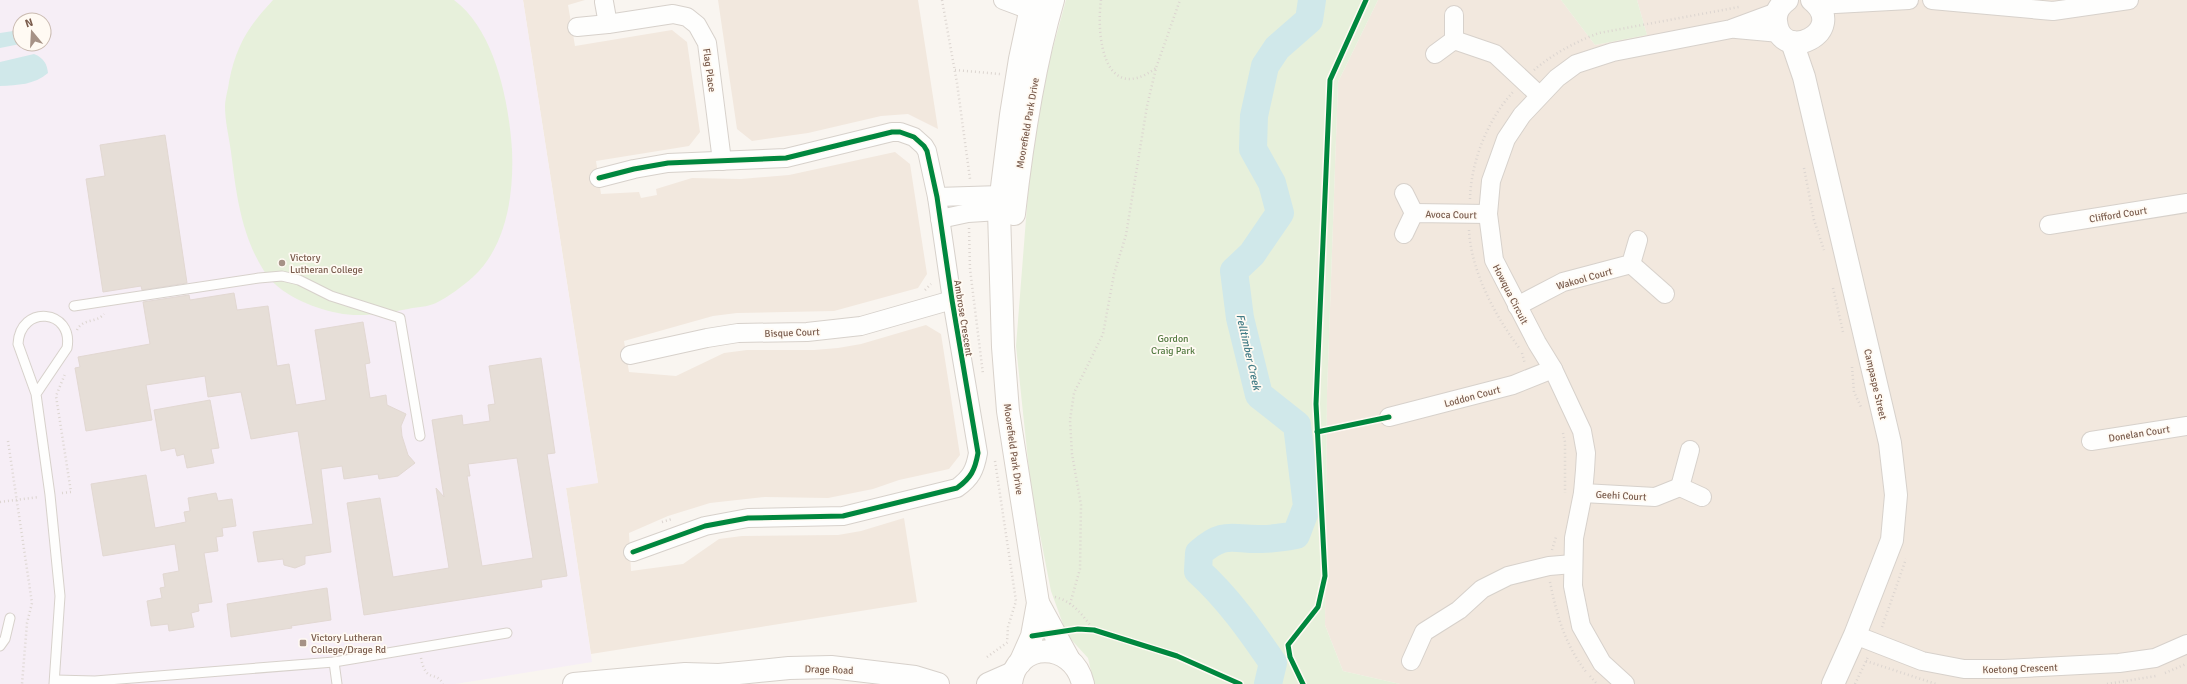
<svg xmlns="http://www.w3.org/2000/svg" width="2187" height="684" font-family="Signika,sans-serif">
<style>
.residential{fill:#f2e8de}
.education{fill:#f6eef6;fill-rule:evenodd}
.green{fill:#e7f0db}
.water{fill:#d0e8ea}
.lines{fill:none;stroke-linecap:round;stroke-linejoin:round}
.river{stroke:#d0e8ea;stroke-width:28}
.building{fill:#e6ded7;stroke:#e2d8d2;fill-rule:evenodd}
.service-casing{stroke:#d7d1cb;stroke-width:11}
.minor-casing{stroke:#d7d1cb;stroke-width:20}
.tertiary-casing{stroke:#d7d1cb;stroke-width:24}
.secondary-casing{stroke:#d9d2cb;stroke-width:24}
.path{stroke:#dcd5d0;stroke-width:2.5;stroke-dasharray:1 3;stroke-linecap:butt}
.service{stroke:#fefefd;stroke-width:9}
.minor{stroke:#fefefd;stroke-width:18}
.tertiary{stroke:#fefefd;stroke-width:22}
.secondary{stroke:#fefefd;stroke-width:22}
.cycleway-casing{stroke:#fffaf3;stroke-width:8}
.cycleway{stroke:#00873e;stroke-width:5}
.poi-dot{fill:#a69286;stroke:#fffaf3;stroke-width:1.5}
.labels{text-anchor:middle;stroke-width:3.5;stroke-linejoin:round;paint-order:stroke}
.street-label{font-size:10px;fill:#7a5c4d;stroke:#fffaf3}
.poi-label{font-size:10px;fill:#7a5c4d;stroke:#fffaf3;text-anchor:start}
.park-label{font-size:10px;fill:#537a41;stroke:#fffaf3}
.water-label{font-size:11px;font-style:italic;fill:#437c86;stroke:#fffaf3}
</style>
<rect width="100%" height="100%" fill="#f9f5f0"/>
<g class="residential">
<polygon points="523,0 585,0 568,5 575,46 672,30 687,42 700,132 689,146 596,161 601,194 639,192 641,198 657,195 656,189 692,178 741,179 789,175 895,152 910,164 927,274 918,288 834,311 737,313 713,316 624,341 629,372 676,376 724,353 747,350 814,350 838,348 861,344 926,325 941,334 960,455 949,469 899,480 873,489 828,498 765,497 710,503 668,516 629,533 631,571 683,564 719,539 742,536 838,535 861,531 904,518 917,602 591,654 566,488 598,482"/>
<polygon points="718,0 918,0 938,129 908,114 881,116 808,133 752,141 737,129"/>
<polygon points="1378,0 1561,0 1595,45 1647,35 1637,0 2187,0 2187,684 1400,684 1343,671 1325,625 1327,393 1338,82"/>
</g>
<path class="education" d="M0 0H523L598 483 566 488 592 662 455 684H0ZM20 20H44V44H20Z"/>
<g class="green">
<path d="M273 0H454C495 30 509 102 512 150 514 193 507 246 473 277 463 286 448 297 436 303 428 307 416 307 408 309 386 313 360 318 338 313 312 308 278 294 264 271 241 235 236 192 231 152 229 137 225 121 225 107 225 99 228 90 229 82 236 46 248 27 273 0Z"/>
<polygon points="1066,0 1378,0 1338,82 1327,393 1325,625 1343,671 1400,684 1094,684 1088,658 1067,635 1051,591 1031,489 1016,346 1034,117"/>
<polygon points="1561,0 1637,0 1647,35 1595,45"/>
</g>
<g class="water">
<polygon points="20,30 20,44 0,48 0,33"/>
<path d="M34 54C44 58 47 64 48 73 34 85 18 85 0 86V62Z"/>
</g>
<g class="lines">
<path class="river" d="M1268 684 1273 663C1251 631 1228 598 1198 571L1199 553C1225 530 1232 540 1262 539 1273 539 1285 537 1296 535L1307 506 1297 425 1259 395 1240 318 1234 271 1252 254 1280 213 1272 183 1253 149 1254 116 1265 66 1277 48 1309 20 1312 0"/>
</g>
<g class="building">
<polygon points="165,135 187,283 142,290 141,286 103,292 86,179 105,176 100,145"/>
<polygon points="234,293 237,310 268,306 277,366 289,364 296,405 326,400 315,330 363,322 370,363 365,364 370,398 386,395 387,405 406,414 401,426 402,436 408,455 415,463 398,476 379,479 378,474 344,479 342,466 321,469 331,552 305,556 305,564 295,568 284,565 283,559 258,562 253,532 313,524 298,431 251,439 241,392 208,397 205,376 146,385 152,420 86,431 75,368 80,367 78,357 150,344 143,302 189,295 190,300"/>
<path d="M541 358 555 453 547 454 567 576 541 580 542 587 364 615 347 503 380 498 393 577 449 568 436 488 444 497 432 420 462 415 463 425 490 421 488 405 495 404 489 366ZM517 458 533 558 482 566 467 476H470L468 464Z"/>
<polygon points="210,400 219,448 211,449 214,463 187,468 184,454 177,456 175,448 161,451 154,410"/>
<polygon points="146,475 155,528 186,522 184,512 190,511 188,498 216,493 218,501 232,499 236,526 222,528 223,536 216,537 218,551 204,553 212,602 198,604 199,611 191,613 194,627 169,631 168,624 151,626 147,601 162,598 160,588 165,587 163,574 179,571 175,544 103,556 91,484"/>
<polygon points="327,588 331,620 291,626 292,628 231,637 227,604"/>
</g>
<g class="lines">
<defs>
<g id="service">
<polyline points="74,306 259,278 282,276 299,280 331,296 400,318 420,436"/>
<path d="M36 394 67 348C74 309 20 304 18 344L36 394 50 495 60 596 54 684"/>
<polyline points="0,646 5,639 10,618"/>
<polyline points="334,662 337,684"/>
<polyline points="55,680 95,681 334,662 507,633"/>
</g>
<g id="minor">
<polyline points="1003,0 1043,15"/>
<polyline points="1932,0 2053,11 2129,0"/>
<polyline points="604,2 608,24"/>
<polyline points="1817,5 1909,0"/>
<polyline points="1454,15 1454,40"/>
<polyline points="577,27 608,24 673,14 687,17 697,25 707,43 722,161"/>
<polyline points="1736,29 1780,33"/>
<polyline points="1435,54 1454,40 1495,54 1539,95"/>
<path d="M599 178 634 169 668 163 786 158 892 132H900L914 137 924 146 927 151 937 197 952 300 978 453C975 470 971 478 957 488L843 516 748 518 705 526 633 552"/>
<polyline points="1404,193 1414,213"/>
<polyline points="937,197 1001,195 1013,202"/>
<polyline points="940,219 968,213 999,211 1011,206"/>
<polyline points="2049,225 2187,203"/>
<polyline points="1404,234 1414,213 1488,214"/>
<polyline points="1631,264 1665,294"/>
<polyline points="1517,306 1563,282 1631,264 1638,240"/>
<polyline points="630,355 707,338 738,333 807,332 861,326 952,300"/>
<polyline points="1389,417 1513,385 1553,369"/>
<polyline points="2091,441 2187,426"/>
<polyline points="1690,450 1680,487 1702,497"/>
<polyline points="1583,493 1655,497 1680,487"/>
<polyline points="1855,635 1922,661 1964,669 2004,669 2119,663 2155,658 2187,644"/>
<polyline points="1411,661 1424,632 1459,610 1482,589 1508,576 1549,566 1573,564"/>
<polyline points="1625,684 1602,663 1581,626 1573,586 1574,538 1583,493 1585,470 1586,453 1582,431 1553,369 1537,343 1494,260 1488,214 1491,181 1506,139 1522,115 1557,78 1576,64 1613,52 1731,29 1777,12"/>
</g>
<g id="tertiary">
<path d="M1787 0C1780 5 1775 13 1776 21 1780 66 1850 31 1812 0"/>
<polyline points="1792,42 1804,77 1890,443 1896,495 1892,540 1855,635 1833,684"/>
<polyline points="574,684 685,674 719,675 789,668 831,667 915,677 938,684"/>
<polyline points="988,684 1013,673"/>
</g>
<g id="secondary">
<path d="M1014 214C1022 143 1033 69 1053 0"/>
<polyline points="1038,603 1068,658"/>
<polyline points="1020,663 1032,636 1038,603 1008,411 1003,347 999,211 1011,115 1020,59 1030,12 1034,0"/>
<path d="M1011 684C1015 641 1073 640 1083 684"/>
</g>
</defs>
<use href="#service" class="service-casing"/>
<use href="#minor" class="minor-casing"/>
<use href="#tertiary" class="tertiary-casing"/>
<use href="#secondary" class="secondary-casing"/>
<g class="path">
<polyline points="942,0 957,83 970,179"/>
<path d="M1101 0C1096 36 1104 106 1156 68"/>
<polyline points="955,70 1000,74"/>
<path d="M1534 70C1553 54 1575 42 1599 33L1739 7"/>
<polyline points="1804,168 1814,220 1824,250"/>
<path d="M1470 199C1471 161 1488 119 1513 92"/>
<polyline points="969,228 970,269 983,374"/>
<path d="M1469 230C1471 271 1495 316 1520 349"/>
<polyline points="1833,288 1843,332"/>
<polyline points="925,290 931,284"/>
<path d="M77 330C83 318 97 323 104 314"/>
<polyline points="1522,353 1525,364"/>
<polyline points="1852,367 1854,392 1861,407"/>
<polyline points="1563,433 1565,442 1565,493"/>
<polyline points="8,441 32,603 27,623 22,684"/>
<polyline points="995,461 1016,601 1008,627 1007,642"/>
<polyline points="62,493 71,492 56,396 65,374"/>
<polyline points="0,502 39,497"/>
<polyline points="662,522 672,519"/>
<polyline points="1552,550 1556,537"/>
<path d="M1550 582C1557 616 1565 645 1587 673"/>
<path d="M1055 597C1073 601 1083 616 1094 630"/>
<polyline points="1070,604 1080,569 1081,505 1072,454 1070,420 1074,393 1103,334 1114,274 1126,235 1147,106 1156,68 1180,0"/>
<polyline points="1882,627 1906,559"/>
<polyline points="987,657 1008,642"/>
<path d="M421 658C426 684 436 670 443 684"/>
<polyline points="1866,661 1936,684"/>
<polyline points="2165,673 2186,664"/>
<polyline points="1590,676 1597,684"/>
<polyline points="1855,684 1868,657"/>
<polyline points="2107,684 2156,676"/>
</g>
<use href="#service" class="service"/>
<use href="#minor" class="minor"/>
<use href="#tertiary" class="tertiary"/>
<use href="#secondary" class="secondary"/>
<defs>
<g id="cycleway">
<path d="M599 178 634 169 668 163 786 158 892 132H900L914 137 924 146 927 151 937 197 952 300 978 453C975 470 971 478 957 488L843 516 748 518 705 526 633 552"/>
<polyline points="1317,432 1389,417"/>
<polyline points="1032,636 1078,629 1094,630 1177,656 1240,684"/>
<polyline points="1303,684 1290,657 1288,645 1318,607 1325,576 1316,404 1330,80 1366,0"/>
</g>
</defs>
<use href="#cycleway" class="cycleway-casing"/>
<use href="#cycleway" class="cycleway"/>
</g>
<g class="poi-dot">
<circle cx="282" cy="263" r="4"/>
<rect x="299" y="639" width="8" height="8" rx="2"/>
</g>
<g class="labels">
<g class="street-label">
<text transform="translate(710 70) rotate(82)" y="4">Flag Place</text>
<text transform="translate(1027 123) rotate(-80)" y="4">Moorefield Park Drive</text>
<text transform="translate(1451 214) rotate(1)" y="4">Avoca Court</text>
<text transform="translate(2118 214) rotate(-9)" y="4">Clifford Court</text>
<text transform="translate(1584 278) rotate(-16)" y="4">Wakool Court</text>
<text transform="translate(1511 294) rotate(63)" y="4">Howqua Circuit</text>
<text transform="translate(964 318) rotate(81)" y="4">Ambrose Crescent</text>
<text transform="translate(792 332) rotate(-2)" y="4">Bisque Court</text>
<text transform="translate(1876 384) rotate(77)" y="4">Campaspe Street</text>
<text transform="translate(1472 396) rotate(-15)" y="4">Loddon Court</text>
<text transform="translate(2139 433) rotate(-9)" y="4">Donelan Court</text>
<text transform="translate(1014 449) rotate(82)" y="4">Moorefield Park Drive</text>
<text transform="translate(1621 495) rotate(3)" y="4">Geehi Court</text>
<text transform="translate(2020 668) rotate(-2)" y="4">Koetong Crescent</text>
<text transform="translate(829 669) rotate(2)" y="4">Drage Road</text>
</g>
<g class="poi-label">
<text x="290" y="261">Victory<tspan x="290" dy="12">Lutheran College</tspan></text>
<text x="311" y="641">Victory Lutheran<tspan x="311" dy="12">College/Drage Rd</tspan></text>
</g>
<g class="park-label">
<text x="1173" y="342">Gordon<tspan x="1173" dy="12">Craig Park</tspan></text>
</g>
<g class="water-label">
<text transform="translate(1249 352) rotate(77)" y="4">Felltimber Creek</text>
</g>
</g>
<g transform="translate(32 32) rotate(342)"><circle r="19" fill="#fffaf3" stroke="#cabbb1"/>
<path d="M0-3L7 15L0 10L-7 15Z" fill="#a69286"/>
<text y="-6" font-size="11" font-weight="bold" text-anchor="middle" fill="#7a5c4d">N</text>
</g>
</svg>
